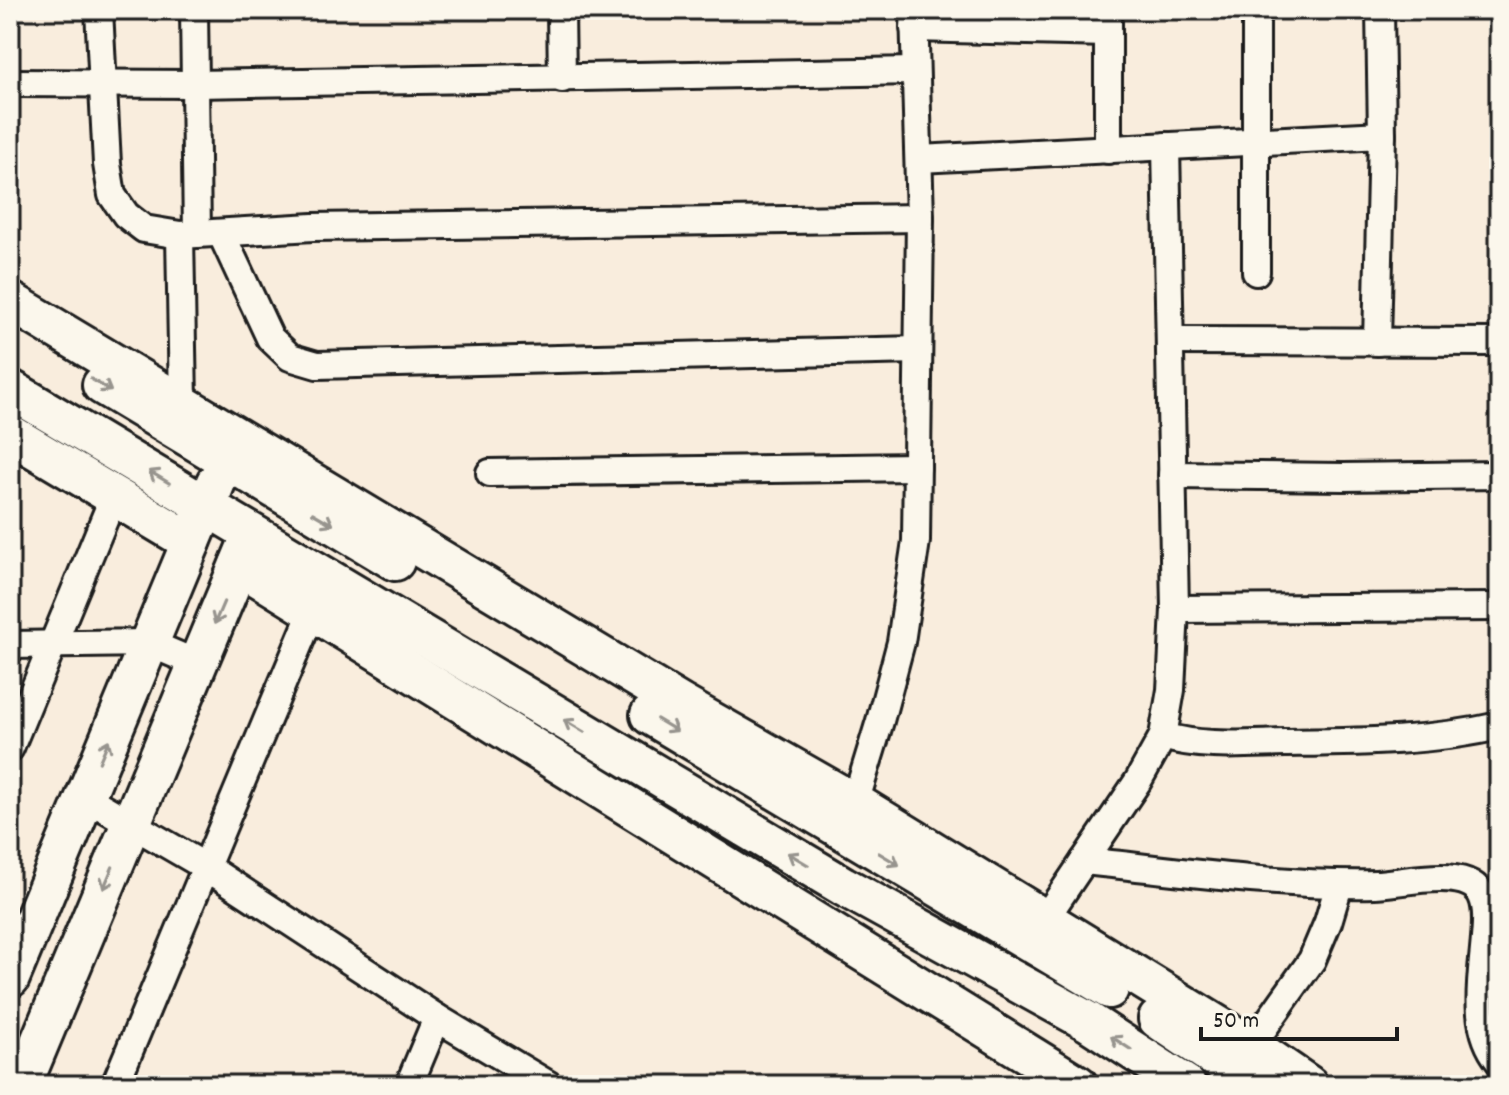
<svg xmlns="http://www.w3.org/2000/svg" width="1509" height="1095" font-family="Dekko,sans-serif">
<style>
.lines{fill:none;stroke-linecap:round;stroke-linejoin:round}
.street-casing{stroke:#1c1c1c;stroke-width:32}
.secondary-casing{stroke:#1c1c1c;stroke-width:44}
.street{stroke:#fbf7ec;stroke-width:26}
.secondary{stroke:#fbf7ec;stroke-width:38}
.oneway{stroke:#97948e}
</style>
<rect width="100%" height="100%" fill="#f9eddd"/>
<filter id="ink" filterUnits="userSpaceOnUse"><feTurbulence type="fractalNoise" baseFrequency=".0125" numOctaves="2"/><feDisplacementMap in="SourceGraphic" scale="16" xChannelSelector="R" yChannelSelector="G"/><feConvolveMatrix kernelMatrix="1 2 1 2 8 2 1 2 1" color-interpolation-filters="sRGB"/></filter>
<g filter="url(#ink)">
<g class="lines">
<defs>
<g id="street">
<polyline points="99,10 107,164 112,195 126,215 144,229 180,235 313,227 920,218"/>
<polyline points="194,10 197,234"/>
<polyline points="561,10 562,79"/>
<polyline points="1256,10 1256,272"/>
<polyline points="914,28 1108,33"/>
<polyline points="10,83 196,84 915,71"/>
<polyline points="1108,150 1108,10"/>
<polyline points="919,159 1382,135"/>
<polyline points="221,233 270,338 290,357 317,365 918,350"/>
<polyline points="180,235 183,403"/>
<polyline points="1170,341 1499,342"/>
<polyline points="1377,342 1382,135 1380,10"/>
<polyline points="490,473 917,467"/>
<polyline points="1172,475 1343,477 1499,475"/>
<polyline points="1175,609 1499,607"/>
<polyline points="10,645 149,643 198,664"/>
<path d="M1163 736C1202 748 1244 744 1285 743 1356 742 1429 742 1499 726"/>
<polyline points="10,748 114,496"/>
<polyline points="85,797 206,867 437,1018 549,1085"/>
<polyline points="855,803 880,721 901,642 916,541 920,218 914,10"/>
<path d="M1084 861C1180 871 1278 886 1375 884 1403 883 1469 865 1482 896 1488 909 1486 925 1485 938 1482 979 1471 1027 1499 1061"/>
<polyline points="1036,932 1138,781 1163,736 1171,690 1175,609 1166,146"/>
<polyline points="1251,1046 1312,960 1328,922 1339,885"/>
<polyline points="115,1085 313,610"/>
<polyline points="409,1085 437,1018"/>
</g>
<g id="secondary">
<polyline points="10,301 681,704 855,803 1251,1046 1308,1085"/>
<polyline points="102,385 395,561"/>
<polyline points="10,389 843,886 1089,1022 1186,1085"/>
<polyline points="10,434 191,542"/>
<polyline points="239,565 1078,1085"/>
<polyline points="650,715 1109,989"/>
<polyline points="10,978 216,482"/>
<polyline points="1158,1019 1256,1085"/>
<polyline points="22,1085 248,543"/>
</g>
</defs>
<use href="#street" class="street-casing"/>
<use href="#secondary" class="secondary-casing"/>
<use href="#street" class="street"/>
<use href="#secondary" class="secondary"/>
</g>
<defs><path id="oneway-shaft" d="M-6 0H5M1.5-3L5.5 0L1.5 3" fill="none" stroke-width="1.6" stroke-linecap="round" stroke-linejoin="round" transform="scale(2)"/></defs>
<g class="oneway">
<use href="#oneway-shaft" transform="translate(101 385) rotate(31)"/>
<use href="#oneway-shaft" transform="translate(159 477) rotate(-149)"/>
<use href="#oneway-shaft" transform="translate(323 519) rotate(30)"/>
<use href="#oneway-shaft" transform="translate(219 613) rotate(113)"/>
<use href="#oneway-shaft" transform="translate(667 725) rotate(31)"/>
<use href="#oneway-shaft" transform="translate(574 726) rotate(-149)"/>
<use href="#oneway-shaft" transform="translate(104 751) rotate(-67)"/>
<use href="#oneway-shaft" transform="translate(798 859) rotate(-149)"/>
<use href="#oneway-shaft" transform="translate(889 859) rotate(31)"/>
<use href="#oneway-shaft" transform="translate(108 878) rotate(113)"/>
<use href="#oneway-shaft" transform="translate(1121 1043) rotate(-147)"/>
</g>
</g>
<rect width="1509" height="1095" fill="none" stroke="#fbf7ec" stroke-width="40"/>
<rect x="20" y="20" width="1469" height="1055" fill="none" stroke="#1c1c1c" stroke-width="3" filter="url(#ink)"/>
<path d="M1201 1027v12h196v-12" fill="none" stroke="#1c1c1c" stroke-width="4"/>
<text x="1213" y="1027" font-size="24" fill="#1c1c1c" stroke="#fbf7ec" stroke-width="6" paint-order="stroke">50 m</text>
</svg>
